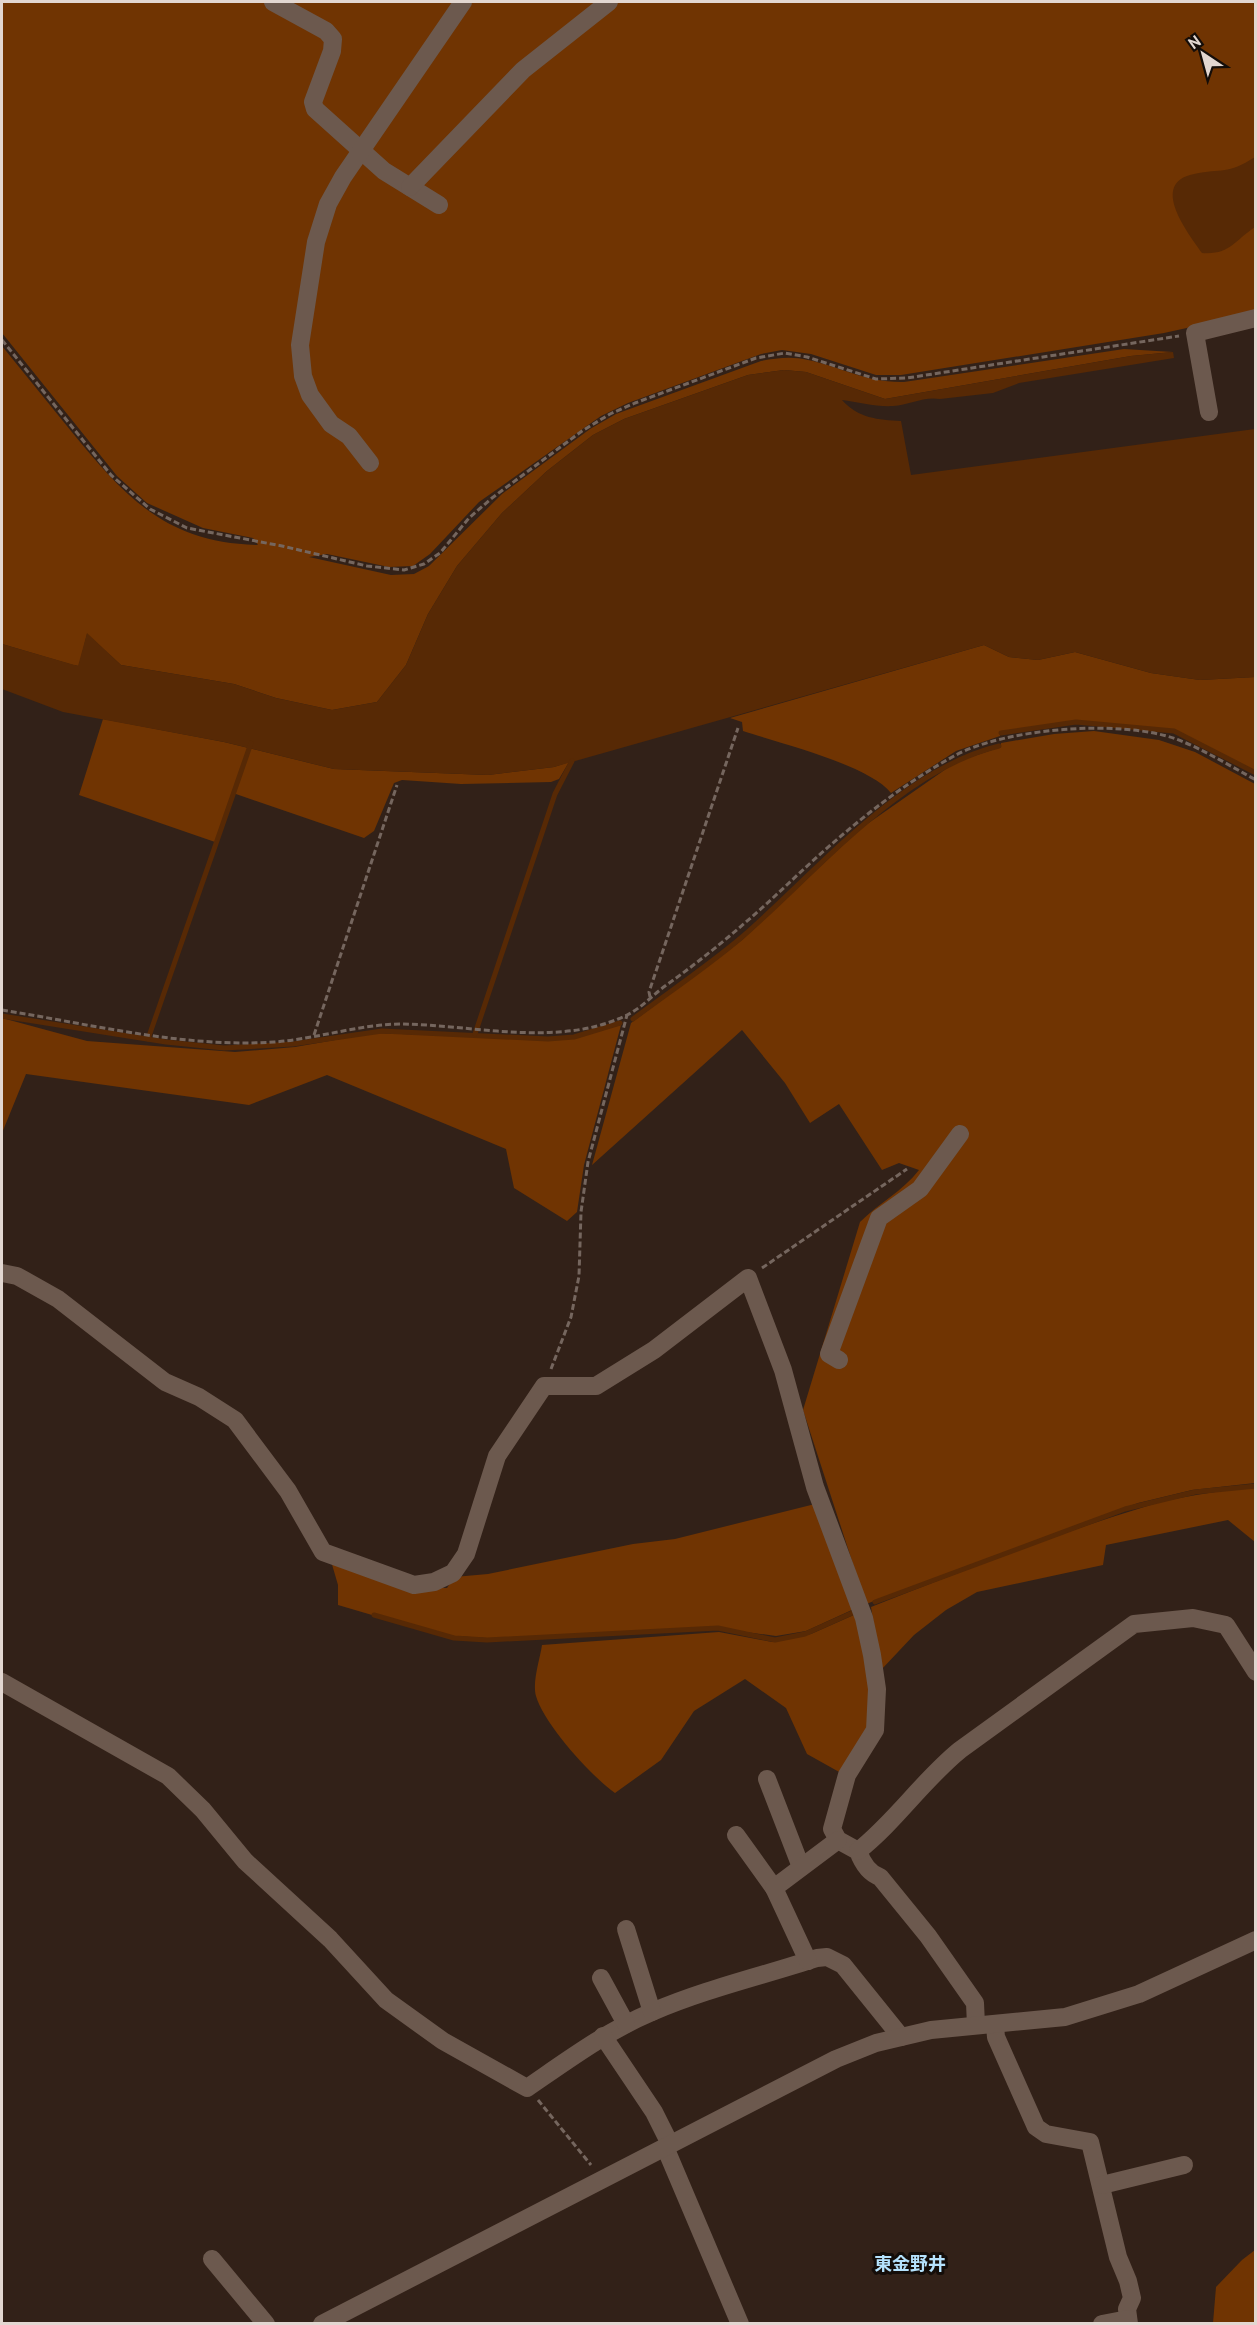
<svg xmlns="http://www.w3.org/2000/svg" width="1257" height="2325" font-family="'PT Sans','Noto Sans JP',sans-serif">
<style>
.green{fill:#703402}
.water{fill:#572905}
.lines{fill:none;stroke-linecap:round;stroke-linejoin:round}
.stream{stroke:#572905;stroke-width:5}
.path{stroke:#75665e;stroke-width:3;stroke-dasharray:6 3;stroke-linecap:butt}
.minor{stroke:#6c594e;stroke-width:18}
.labels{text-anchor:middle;stroke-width:6;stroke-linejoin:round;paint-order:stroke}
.quarter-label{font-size:18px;font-weight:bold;fill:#b5e2fd;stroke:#140d09}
</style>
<rect width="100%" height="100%" fill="#322118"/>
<g class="green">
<path d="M2 2H1255V313L1164 333 901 375H876L811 354 782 350 761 354 628 403 601 416 479 502 430 554 413 566 389 567 327 554 309 557 391 575 414 574 429 566 502 494 590 429 616 414 761 361C776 358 792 356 808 360 842 367 866 383 904 382L1124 349 1173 352 1131 356 885 399 806 372 784 370 748 375 624 419 593 435 547 471 502 513 457 566 428 614 406 665 377 702 332 710 276 698 234 684 121 665 87 634 79 666 73 665 2 644V346C25 374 48 403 71 431 125 497 166 543 258 545L253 538 203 528 147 503 117 476 2 333Z"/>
<path d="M984 645 1009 657 1038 660 1075 652 1151 673 1200 680 1255 677V773L1174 731 1076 722 1001 733 1000 736 956 751 891 793C869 765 779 743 743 731L742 722 730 718Z"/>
<polygon points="103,719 224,742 334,769 488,775 554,767 569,762 559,779 551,782 461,784 402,780 394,783 374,831 364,838 233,793 215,842 79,795"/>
<path d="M1094 731 1159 740 1195 752 1255 784V1483L1192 1490 1138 1503 866 1604 803 1410 860 1222C879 1203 903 1191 919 1170L899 1163 882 1170 839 1104 810 1123 785 1083 742 1030 592 1165 631 1023 742 940 860 829 956 762 1001 747V743L1054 734Z"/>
<polygon points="2,1018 87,1041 235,1052 295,1047 375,1033 565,1040 621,1025 584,1165 577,1212 567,1221 514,1188 506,1149 327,1075 249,1105 26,1074 2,1133"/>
<path d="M1253 1487 1255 1488V1542L1228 1520 1106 1545 1103 1565 977 1592 946 1610 914 1635 881 1670 871 1607C960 1572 1049 1536 1141 1508 1177 1496 1215 1492 1253 1487Z"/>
<polygon points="815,1504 854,1609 806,1631 776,1636 709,1627 520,1640 440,1635 338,1605 338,1585 331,1561 434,1588 447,1588 454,1577 488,1574 633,1544 675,1539"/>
<path d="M856 1614 869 1664 870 1726 841 1773 807 1754 786 1708 745 1679 694 1711 661 1760 615 1793C591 1776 544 1724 536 1696 532 1682 540 1659 542 1645L719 1632 772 1642 811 1634Z"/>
<polygon points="1255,2250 1255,2323 1213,2323 1216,2287 1242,2260"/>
</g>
<g class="water">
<path d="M1255 157V227C1234 241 1230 255 1202 253 1189 234 1148 183 1194 174 1222 168 1227 175 1255 157Z"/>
<path d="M1173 352 1174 358 1019 383 993 393 940 399C924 396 909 405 893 406 876 407 858 402 842 400 858 418 878 420 901 421L911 475 1255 429V677L1200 680 1151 673 1075 652 1038 660 1009 657 984 645 554 767 488 775 334 769 224 742 63 712 2 689V644L78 666 87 633 121 665 234 684 276 698 332 710 377 702 406 665 428 614 457 566 502 513 547 471 593 435 624 419 748 375 784 370 806 372 885 399 1131 356Z"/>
</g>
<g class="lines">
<g class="stream">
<polyline points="1001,733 1076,722 1174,731 1256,773"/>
<polyline points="2,1016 166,1042 224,1048 293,1044 382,1031 548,1039 574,1037 620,1023"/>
<path d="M633 1019C669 992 708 966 742 937 817 872 900 770 999 746"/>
<polyline points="475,1034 555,794 572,761"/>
<polyline points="148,1039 251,743"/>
<polyline points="875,1602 1125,1509 1195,1492 1256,1486"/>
<polyline points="374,1615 454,1638 487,1640 718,1628 775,1640 805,1634 852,1613"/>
</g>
<g class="path">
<polyline points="2,340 111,475 150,509 187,528 282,546 367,566 404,570 424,564 440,553 469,518 492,498 582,431 610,414 635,403 756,358 785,353 807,357 876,379 907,378 1179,336"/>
<polyline points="650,997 649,992 738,728"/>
<path d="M2 1010C90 1024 183 1048 274 1042 317 1039 359 1024 403 1024 474 1025 560 1048 627 1015 640 1009 653 995 665 986 710 954 751 919 791 881 841 834 894 789 954 756 1005 728 1121 719 1176 739 1203 749 1230 766 1256 780"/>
<polyline points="314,1035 397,785"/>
<polyline points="762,1268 907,1169"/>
<polyline points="551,1369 571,1317 579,1276 581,1212 588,1162 627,1015"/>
<polyline points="538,2100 591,2165"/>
</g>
<g class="minor">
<polyline points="273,2 326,31 333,39 332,51 313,102 315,109 384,171 439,205"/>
<polyline points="410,187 523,70 609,2"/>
<polyline points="1209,412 1195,333 1256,318"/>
<polyline points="370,463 349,436 331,424 310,395 303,376 300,345 316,242 328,204 343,177 463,2"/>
<path d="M2 1273 17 1276 58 1299 165 1382 199 1397 235 1420 288 1491 323 1552 414 1585 434 1582 453 1573 466 1554 497 1456 544 1386H596L654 1350 748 1278 783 1370 815 1487 864 1618 872 1655 877 1689 875 1730 847 1775 832 1829 838 1840 858 1851C862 1862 868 1873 880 1877L928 1936 975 2003 976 2025"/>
<polyline points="839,1360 829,1354 879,1218 920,1189 960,1134"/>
<path d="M2 1682 168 1776 203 1810 245 1861 330 1939 386 2000 443 2041 527 2088C568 2060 607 2031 652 2012 705 1989 762 1976 817 1958L827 1957 843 1965 901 2037"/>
<polyline points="767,1779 801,1867"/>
<polyline points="736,1835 774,1888"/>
<path d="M858 1851C896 1821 922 1781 960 1750L1134 1624 1193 1618 1226 1625 1256 1672"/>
<polyline points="626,1929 652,2012"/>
<polyline points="808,1961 774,1888 838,1840"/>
<polyline points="601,1978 626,2024"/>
<polyline points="995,2026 996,2037 1036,2127 1046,2134 1090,2142 1118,2257 1128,2281 1132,2298 1127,2309 1129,2324"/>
<polyline points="603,2036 654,2112 670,2144"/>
<polyline points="665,2147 740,2324"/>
<polyline points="1102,2185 1184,2165"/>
<polyline points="212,2259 266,2324"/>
<polyline points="322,2324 836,2059 876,2043 931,2030 1065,2017 1139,1994 1256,1940"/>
<polyline points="1102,2324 1128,2319"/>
</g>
</g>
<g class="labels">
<g class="quarter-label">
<text x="910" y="2270">東金野井</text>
</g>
</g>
<rect width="1257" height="2325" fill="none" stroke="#e2d7d1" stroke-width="6"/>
<g transform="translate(1203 54) rotate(324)" stroke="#140d09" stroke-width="4.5" paint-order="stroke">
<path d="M0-4.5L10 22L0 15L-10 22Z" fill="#e2d7d1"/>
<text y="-9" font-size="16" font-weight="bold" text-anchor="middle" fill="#e2d7d1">N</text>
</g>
</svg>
